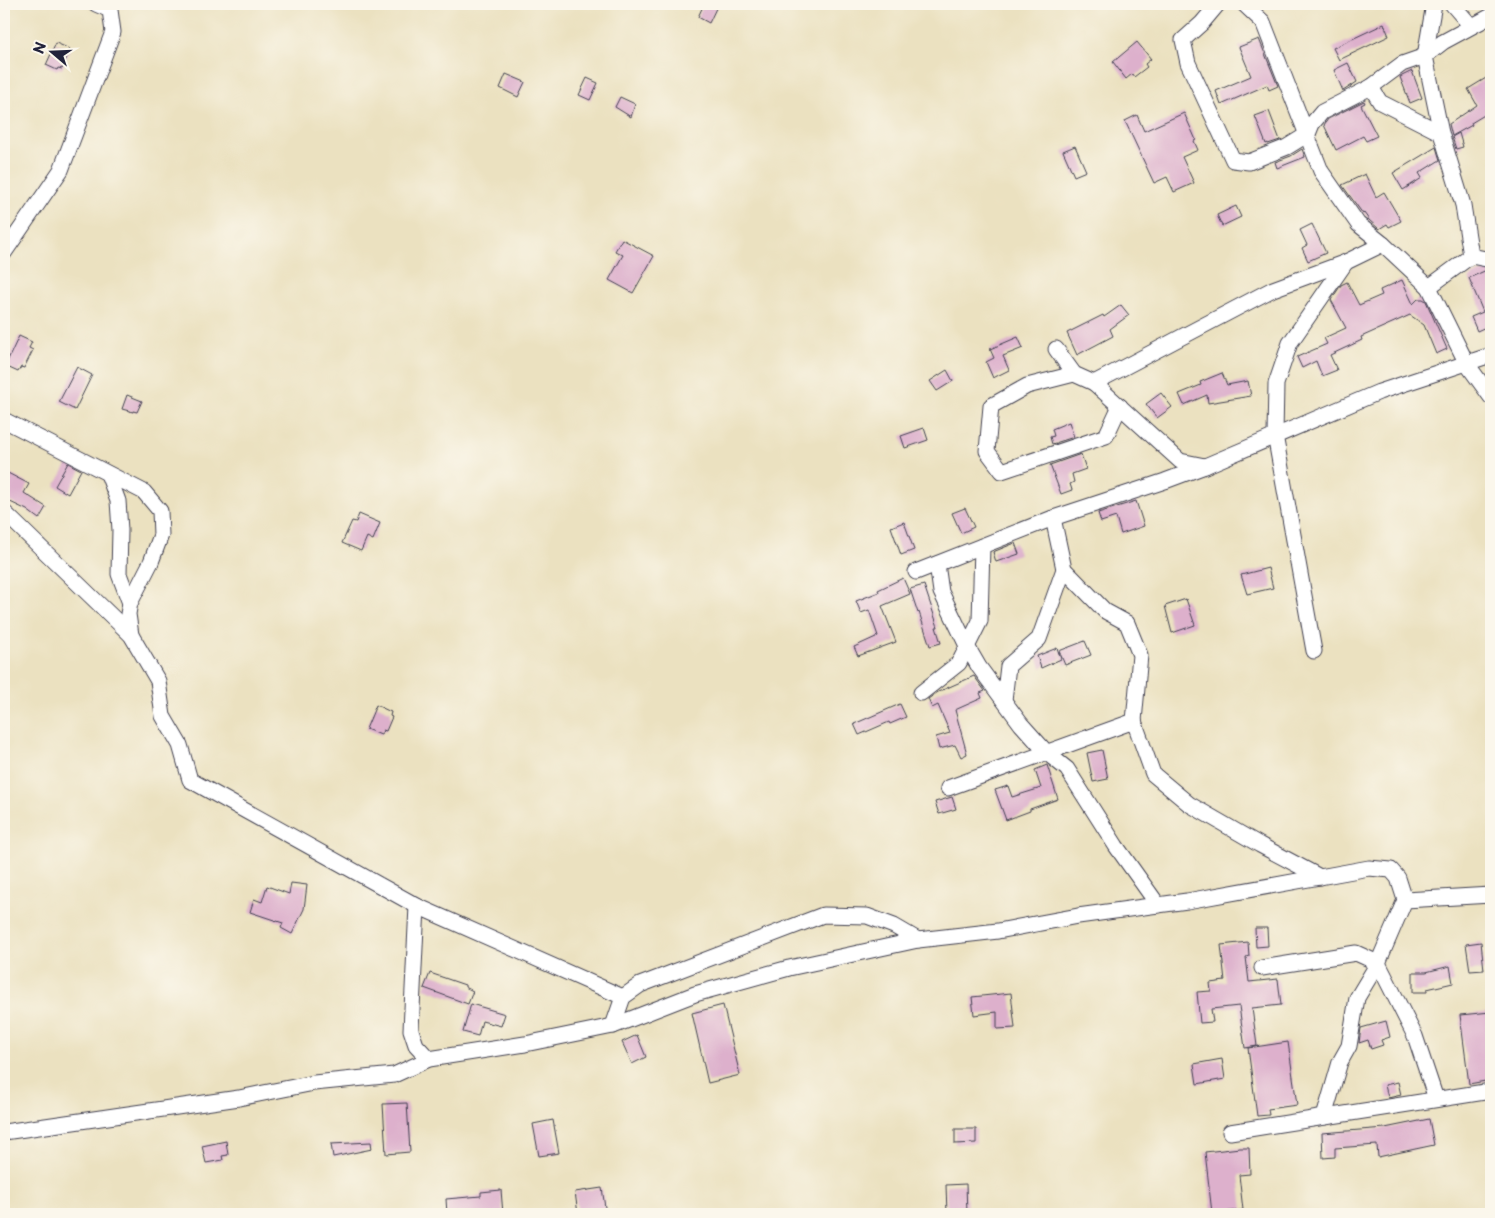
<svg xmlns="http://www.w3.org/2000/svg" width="1495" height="1218" font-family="'Playpen Sans',sans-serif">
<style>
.building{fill:#ddb0cc}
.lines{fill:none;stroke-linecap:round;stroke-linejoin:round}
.street-casing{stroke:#403f4f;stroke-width:17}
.street{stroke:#fff;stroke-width:15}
</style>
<rect width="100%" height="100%" fill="#fbf7ec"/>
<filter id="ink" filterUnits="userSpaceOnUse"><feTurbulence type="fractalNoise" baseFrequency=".02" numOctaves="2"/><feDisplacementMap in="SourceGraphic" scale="10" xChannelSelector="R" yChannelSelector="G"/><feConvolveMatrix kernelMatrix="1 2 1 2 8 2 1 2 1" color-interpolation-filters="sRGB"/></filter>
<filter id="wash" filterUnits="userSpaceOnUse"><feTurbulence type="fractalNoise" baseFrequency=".0096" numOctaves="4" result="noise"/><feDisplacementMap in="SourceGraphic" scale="20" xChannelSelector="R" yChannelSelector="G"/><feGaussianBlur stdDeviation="1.12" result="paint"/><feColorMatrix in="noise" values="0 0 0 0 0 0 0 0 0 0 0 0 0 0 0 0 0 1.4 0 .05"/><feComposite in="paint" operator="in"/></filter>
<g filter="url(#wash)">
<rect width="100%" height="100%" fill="#ebe1c0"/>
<g id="blocks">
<g class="building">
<polygon points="704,4 718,4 709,23 698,17"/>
<polygon points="1384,24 1389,36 1339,60 1333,48"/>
<polygon points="1259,39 1278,86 1269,90 1267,85 1221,105 1216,91 1251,76 1239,47"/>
<polygon points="1137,42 1151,59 1145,64 1147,67 1134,77 1132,74 1126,79 1113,62"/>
<polygon points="56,43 70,49 62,69 58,68 57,70 46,65"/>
<polygon points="1348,63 1357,82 1343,91 1334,70"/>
<polygon points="1412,71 1422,98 1410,103 1400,77"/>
<polygon points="506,74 525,82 518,97 500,88"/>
<polygon points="1491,75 1491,111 1471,123 1472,125 1452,136 1449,124 1477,105 1468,89"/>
<polygon points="587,78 598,83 590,100 579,95"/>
<polygon points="620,97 635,104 631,117 615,107"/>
<polygon points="1364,101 1365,103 1361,105 1377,136 1366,141 1363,136 1336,150 1324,125 1328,119"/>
<polygon points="1269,111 1280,140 1268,144 1268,143 1266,144 1255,116"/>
<polygon points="1184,113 1196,140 1194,141 1198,150 1182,157 1194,183 1174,192 1167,177 1154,183 1125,121 1137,115 1144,131"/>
<polygon points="1459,133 1463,147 1456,149 1452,137"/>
<polygon points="1075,146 1086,171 1074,176 1063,151"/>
<polygon points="1436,147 1440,160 1419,173 1422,178 1403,190 1393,173"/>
<polygon points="1302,149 1305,157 1277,168 1275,162 1291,156"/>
<polygon points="1365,174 1376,197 1384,192 1401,221 1389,227 1387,224 1379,229 1369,220 1364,213 1363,214 1342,185"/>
<polygon points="1236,206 1241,217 1222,226 1217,215"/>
<polygon points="1312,224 1326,253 1308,261 1302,248 1307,245 1300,230"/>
<polygon points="622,239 654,256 633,293 609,280 623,255 615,251"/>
<polygon points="1491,268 1491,332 1488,326 1477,331 1471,317 1483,312 1469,278"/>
<polygon points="1402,280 1413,304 1418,299 1423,299 1426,301 1447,349 1436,354 1424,325 1410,315 1361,337 1362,340 1330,355 1337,370 1322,376 1316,361 1302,368 1297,357 1327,344 1324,338 1346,328 1331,300 1341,285 1347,282 1359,305 1382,295 1380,290"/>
<polygon points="1121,305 1129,315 1110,329 1113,336 1077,355 1067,333 1103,315 1104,317"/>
<polygon points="19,336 32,342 29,348 33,350 24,368 21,367 18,372 5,366"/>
<polygon points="1018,337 1023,348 1003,356 1009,370 993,378 986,362 994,358 990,349"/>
<polygon points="77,367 92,375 75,410 59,402"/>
<polygon points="947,370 953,381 937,391 930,381"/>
<polygon points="1222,373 1227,385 1248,381 1251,396 1208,403 1207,395 1184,405 1179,394 1201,385 1200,382"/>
<polygon points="1161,393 1172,407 1157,418 1146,404"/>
<polygon points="127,395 142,401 137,412 133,411 133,412 122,409"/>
<polygon points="1069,422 1074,437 1052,444 1050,437 1054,436 1052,429"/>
<polygon points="924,428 928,440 905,448 901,436"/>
<polygon points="1081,454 1086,469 1072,474 1074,482 1070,484 1072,490 1061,494 1050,465"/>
<polygon points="68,463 81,470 68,494 55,486"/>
<polygon points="4,471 29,484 24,493 46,507 39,519 27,510 4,499"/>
<polygon points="1136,501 1144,526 1121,534 1116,517 1101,522 1098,513"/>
<polygon points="965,508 974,527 961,533 952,513"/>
<polygon points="359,514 380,523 373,540 367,537 361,551 342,543 352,521 356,522"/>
<polygon points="904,522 914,550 901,555 891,527"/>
<polygon points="1015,543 1019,554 996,562 993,552"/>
<polygon points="1268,568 1273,588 1247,594 1241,575"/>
<polygon points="903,578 910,594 882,606 896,642 858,656 854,647 878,636 869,610 861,613 856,601 879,592 878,590"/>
<polygon points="924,585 938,627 936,627 941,643 930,646 919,612 918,613 910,589"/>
<polygon points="1186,599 1195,625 1172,633 1165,606"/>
<polygon points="1085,641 1091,655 1065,665 1059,651"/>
<polygon points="1057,648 1061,659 1041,668 1037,656"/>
<polygon points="974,676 985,691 980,693 982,698 955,710 967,754 961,757 955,745 939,749 936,737 950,733 938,705 932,708 928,699 938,692"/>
<polygon points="900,704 906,717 890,724 889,722 859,735 854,724"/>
<polygon points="376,705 391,712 390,716 392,717 386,731 383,730 381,735 366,729"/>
<polygon points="1102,750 1108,779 1093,782 1087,753"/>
<polygon points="1047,765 1058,799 1030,809 1030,811 1006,820 995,790 1008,786 1012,797 1041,788 1035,770"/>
<polygon points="952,797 956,809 939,814 935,802"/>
<polygon points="291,883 307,885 304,909 292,934 281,928 283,923 250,912 254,899 262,902 267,886 289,894"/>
<polygon points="1255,928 1267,928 1268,946 1256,947"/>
<polygon points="1248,942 1249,956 1246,957 1249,982 1278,979 1281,1005 1252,1008 1257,1046 1245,1048 1239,1006 1211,1009 1213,1022 1200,1023 1197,992 1211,991 1210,983 1225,981 1221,945"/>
<polygon points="1481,942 1484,970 1470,971 1466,944"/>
<polygon points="1450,966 1453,983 1427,989 1427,992 1413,992 1413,972 1426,972"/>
<polygon points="430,973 465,985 465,987 473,991 468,1004 424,988"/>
<polygon points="1011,993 1015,1028 997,1029 997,1012 974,1015 972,997"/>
<polygon points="471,1004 505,1014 501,1026 482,1021 478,1036 463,1032"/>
<polygon points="723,1005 740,1075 708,1083 692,1013"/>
<polygon points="1491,1012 1491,1080 1469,1084 1460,1015"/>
<polygon points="1386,1021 1390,1037 1381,1040 1383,1045 1371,1049 1368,1040 1359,1043 1361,1028"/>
<polygon points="637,1035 646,1057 632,1064 622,1042"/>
<polygon points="1288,1042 1297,1105 1268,1109 1269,1115 1257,1116 1248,1048"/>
<polygon points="1222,1059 1225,1079 1197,1084 1194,1064"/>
<polygon points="1398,1082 1401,1095 1388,1098 1385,1085"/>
<polygon points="407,1103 410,1152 386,1154 383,1104"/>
<polygon points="1429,1119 1434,1145 1378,1157 1377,1145 1335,1148 1335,1157 1323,1158 1322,1133 1385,1128"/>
<polygon points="553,1120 559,1153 539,1156 533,1124"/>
<polygon points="955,1129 976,1129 976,1143 955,1144"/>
<polygon points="226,1141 228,1155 222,1156 223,1160 206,1163 202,1146"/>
<polygon points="371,1142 372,1149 333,1157 331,1144"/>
<polygon points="1240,1148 1249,1148 1250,1174 1239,1175 1243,1210 1212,1213 1205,1152"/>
<polygon points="966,1184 967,1214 947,1214 946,1185"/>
<polygon points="602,1188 606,1214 578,1214 575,1192"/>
<polygon points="501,1190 503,1214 447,1214 446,1199 481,1196 481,1192"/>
</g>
</g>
</g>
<g filter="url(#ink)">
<use href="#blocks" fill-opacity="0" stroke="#403f4f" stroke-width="1"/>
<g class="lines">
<defs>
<g id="street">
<polyline points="1218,4 1202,23 1183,40 1188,63 1233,160 1249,162 1287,147 1308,134 1312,124 1322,112 1371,87 1402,64 1425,56 1443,42 1491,16"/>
<polyline points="1244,4 1263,22 1321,171 1358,224 1383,244 1429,287 1467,364 1491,397"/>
<polyline points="1434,4 1425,56 1441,133 1463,205 1471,256"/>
<polyline points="1452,4 1471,26"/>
<polyline points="1371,87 1380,102 1441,133"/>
<polyline points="4,253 61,170 113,32 110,10 96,4"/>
<polyline points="1429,287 1471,256 1486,259 1491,257"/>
<polyline points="1056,349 1074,374 1094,383 1180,461 1205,466"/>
<polyline points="1074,374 1027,386 991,406 987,451 1002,471 1106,436 1120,406"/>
<polyline points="1094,383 1273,289 1346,262 1383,244"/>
<polyline points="4,420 144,492 160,511 161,535 151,562 130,603 128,614 131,635"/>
<polyline points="108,474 118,501 120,530 119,574 130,603"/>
<polyline points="4,512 131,635 158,681 163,716 180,745 190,780 417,906 623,997"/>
<polyline points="937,564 941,592 968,648 979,667 1021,724 1047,753 1067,769 1116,846 1158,905"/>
<polyline points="916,572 1053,518 1165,481 1205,466 1379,392 1491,355"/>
<polyline points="1314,651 1275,435 1276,384 1290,343 1346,262"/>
<polyline points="921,693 959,663 980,621 982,546"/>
<polyline points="1004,700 1008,666 1039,639 1064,569"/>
<polyline points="1134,721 1153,774 1189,804 1260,845 1320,877"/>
<polyline points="948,788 1134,721 1140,655 1127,623 1105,611 1064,569 1053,518"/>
<polyline points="417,906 411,1030 416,1045 429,1059"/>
<polyline points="1262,968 1356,953 1378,963 1415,1036 1436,1099"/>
<polyline points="613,1026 623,997 640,985 823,915 867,916 894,926 918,940"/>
<polyline points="1324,1117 1340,1062 1349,1046 1357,998 1378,963 1405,900 1491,895"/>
<polyline points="4,1132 239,1098 314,1083 394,1075 429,1059 525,1044 613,1026 695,994 789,968 918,940 998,931 1078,916 1187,901 1369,868 1391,870 1398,878 1405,900"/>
<polyline points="1230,1132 1491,1091"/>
</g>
</defs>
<use href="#street" class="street-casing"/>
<use href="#street" class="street"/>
</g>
</g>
<rect width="1495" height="1218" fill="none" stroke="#fbf7ec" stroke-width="20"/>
<g transform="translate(52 52) rotate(289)" stroke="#fbf7ec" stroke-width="4" paint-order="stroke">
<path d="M0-4L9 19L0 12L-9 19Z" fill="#22223b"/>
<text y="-8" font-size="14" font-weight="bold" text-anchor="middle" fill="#22223b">N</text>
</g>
</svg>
